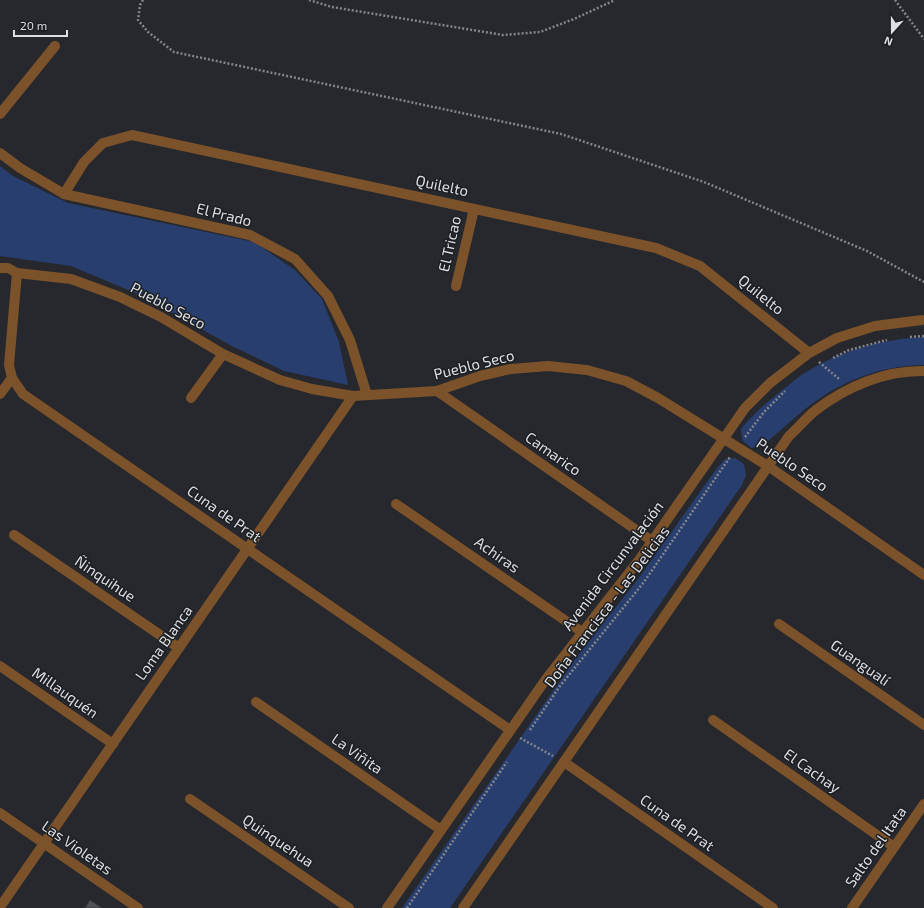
<svg xmlns="http://www.w3.org/2000/svg" width="924" height="908" font-family="'Exo 2',sans-serif">
<style>
.green{fill:#283e6f}
.building{fill:#4e5156;stroke:#37393c}
.lines{fill:none;stroke-linecap:round;stroke-linejoin:round}
.path{stroke:#84868a;stroke-width:2.5;stroke-dasharray:2 2;stroke-linecap:butt}
.minor{stroke:#7c522a;stroke-width:10}
.labels{text-anchor:middle;stroke-width:3;stroke-linejoin:round;paint-order:stroke}
.street-label{font-size:15px;fill:#dddfe2;stroke:#1c1f23}
</style>
<rect width="100%" height="100%" fill="#26282d"/>
<g class="green">
<polygon points="0,166 13,176 68,203 254,242 295,270 322,299 339,342 348,385 284,371 230,345 140,295 71,266 0,256"/>
<path d="M924 337V365C890 365 854 376 825 395 802 409 782 430 761 447L751 448 742 440 741 429C753 414 766 403 781 391 790 385 798 376 808 371 843 350 883 339 924 337Z"/>
<polygon points="735,458 744,464 746,475 742,485 450,908 402,908 576,658 638,579 717,468 725,459"/>
</g>
<polygon class="building" points="90,900 102,908 85,908"/>
<g class="lines">
<g class="path">
<polyline points="143,0 140,5 138,20 148,32 174,52 561,134 704,182 867,251 924,282"/>
<polyline points="309,0 332,7 503,35 540,32 574,19 615,0"/>
<polyline points="895,0 924,39"/>
<polyline points="910,337 924,336"/>
<polyline points="833,358 849,350 887,340"/>
<polyline points="819,362 839,379"/>
<polyline points="745,437 764,412 785,391"/>
<polyline points="530,730 560,686 644,582 730,457"/>
<polyline points="520,738 553,756"/>
<polyline points="407,908 507,762"/>
</g>
<g class="minor">
<polyline points="0,114 55,46"/>
<polyline points="0,153 20,168 64,194 250,235 295,259 328,296 350,340 367,395"/>
<polyline points="64,194 84,162 103,143 132,135 656,248 700,266 809,353"/>
<polyline points="0,268 8,268 17,273 71,279 120,297 161,317 223,354 280,380 312,389 353,396 437,391 480,376 511,369 548,366 587,370 626,381 658,398 768,466 924,575"/>
<polyline points="17,273 9,365 12,378 23,394 510,730"/>
<polyline points="456,286 474,209"/>
<polyline points="437,391 652,541"/>
<polyline points="0,394 12,378"/>
<polyline points="191,398 223,354"/>
<polyline points="396,504 582,632"/>
<polyline points="14,535 179,648"/>
<polyline points="779,624 924,725"/>
<polyline points="0,666 113,744"/>
<polyline points="256,702 441,830"/>
<polyline points="713,720 894,847"/>
<polyline points="564,762 773,908"/>
<polyline points="190,799 349,908"/>
<polyline points="0,813 138,908"/>
<polyline points="0,907 353,396"/>
<polyline points="387,908 546,679 639,560 745,408 770,383 809,353 837,338 875,326 922,320"/>
<path d="M463 908 789 436C798 428 806 418 816 410 846 387 885 370 924 371"/>
<polyline points="852,908 924,804"/>
</g>
</g>
<g class="labels">
<g class="street-label">
<text transform="translate(442 186) rotate(12)" y="5">Quilelto</text>
<text transform="translate(224 215) rotate(14)" y="5">El Prado</text>
<text transform="translate(450 244) rotate(-77)" y="5">El Tricao</text>
<text transform="translate(761 295) rotate(39)" y="5">Quilelto</text>
<text transform="translate(168 306) rotate(28)" y="5">Pueblo Seco</text>
<text transform="translate(474 365) rotate(-14)" y="5">Pueblo Seco</text>
<text transform="translate(553 454) rotate(35)" y="5">Camarico</text>
<text transform="translate(792 465) rotate(34)" y="5">Pueblo Seco</text>
<text transform="translate(224 514) rotate(35)" y="5">Cuna de Prat</text>
<text transform="translate(497 555) rotate(35)" y="5">Achiras</text>
<text transform="translate(613 566) rotate(-53)" y="5">Avenida Circunvalación</text>
<text transform="translate(105 579) rotate(34)" y="5">Ñinquihue</text>
<text transform="translate(607 607) rotate(-53)" y="5">Doña Francisca - Las Delicias</text>
<text transform="translate(164 643) rotate(-55)" y="5">Loma Blanca</text>
<text transform="translate(860 663) rotate(35)" y="5">Guangualí</text>
<text transform="translate(65 693) rotate(35)" y="5">Millauquén</text>
<text transform="translate(357 754) rotate(35)" y="5">La Viñita</text>
<text transform="translate(812 771) rotate(35)" y="5">El Cachay</text>
<text transform="translate(677 823) rotate(35)" y="5">Cuna de Prat</text>
<text transform="translate(278 841) rotate(34)" y="5">Quinquehua</text>
<text transform="translate(876 847) rotate(-55)" y="5">Salto del Itata</text>
<text transform="translate(77 848) rotate(35)" y="5">Las Violetas</text>
</g>
</g>
<g transform="translate(892 32) rotate(201)" stroke="#1c1f23" stroke-width="3" paint-order="stroke">
<path d="M0-3L7 15L0 10L-7 15Z" fill="#dddfe2"/>
<text y="-6" font-size="11" font-weight="bold" text-anchor="middle" fill="#dddfe2">N</text>
</g>
<path d="M14 30v6h53v-6" fill="none" stroke="#dddfe2" stroke-width="2"/>
<text x="20" y="30" font-size="12" fill="#dddfe2" stroke="#1c1f23" stroke-width="3" paint-order="stroke">20 m</text>
</svg>
